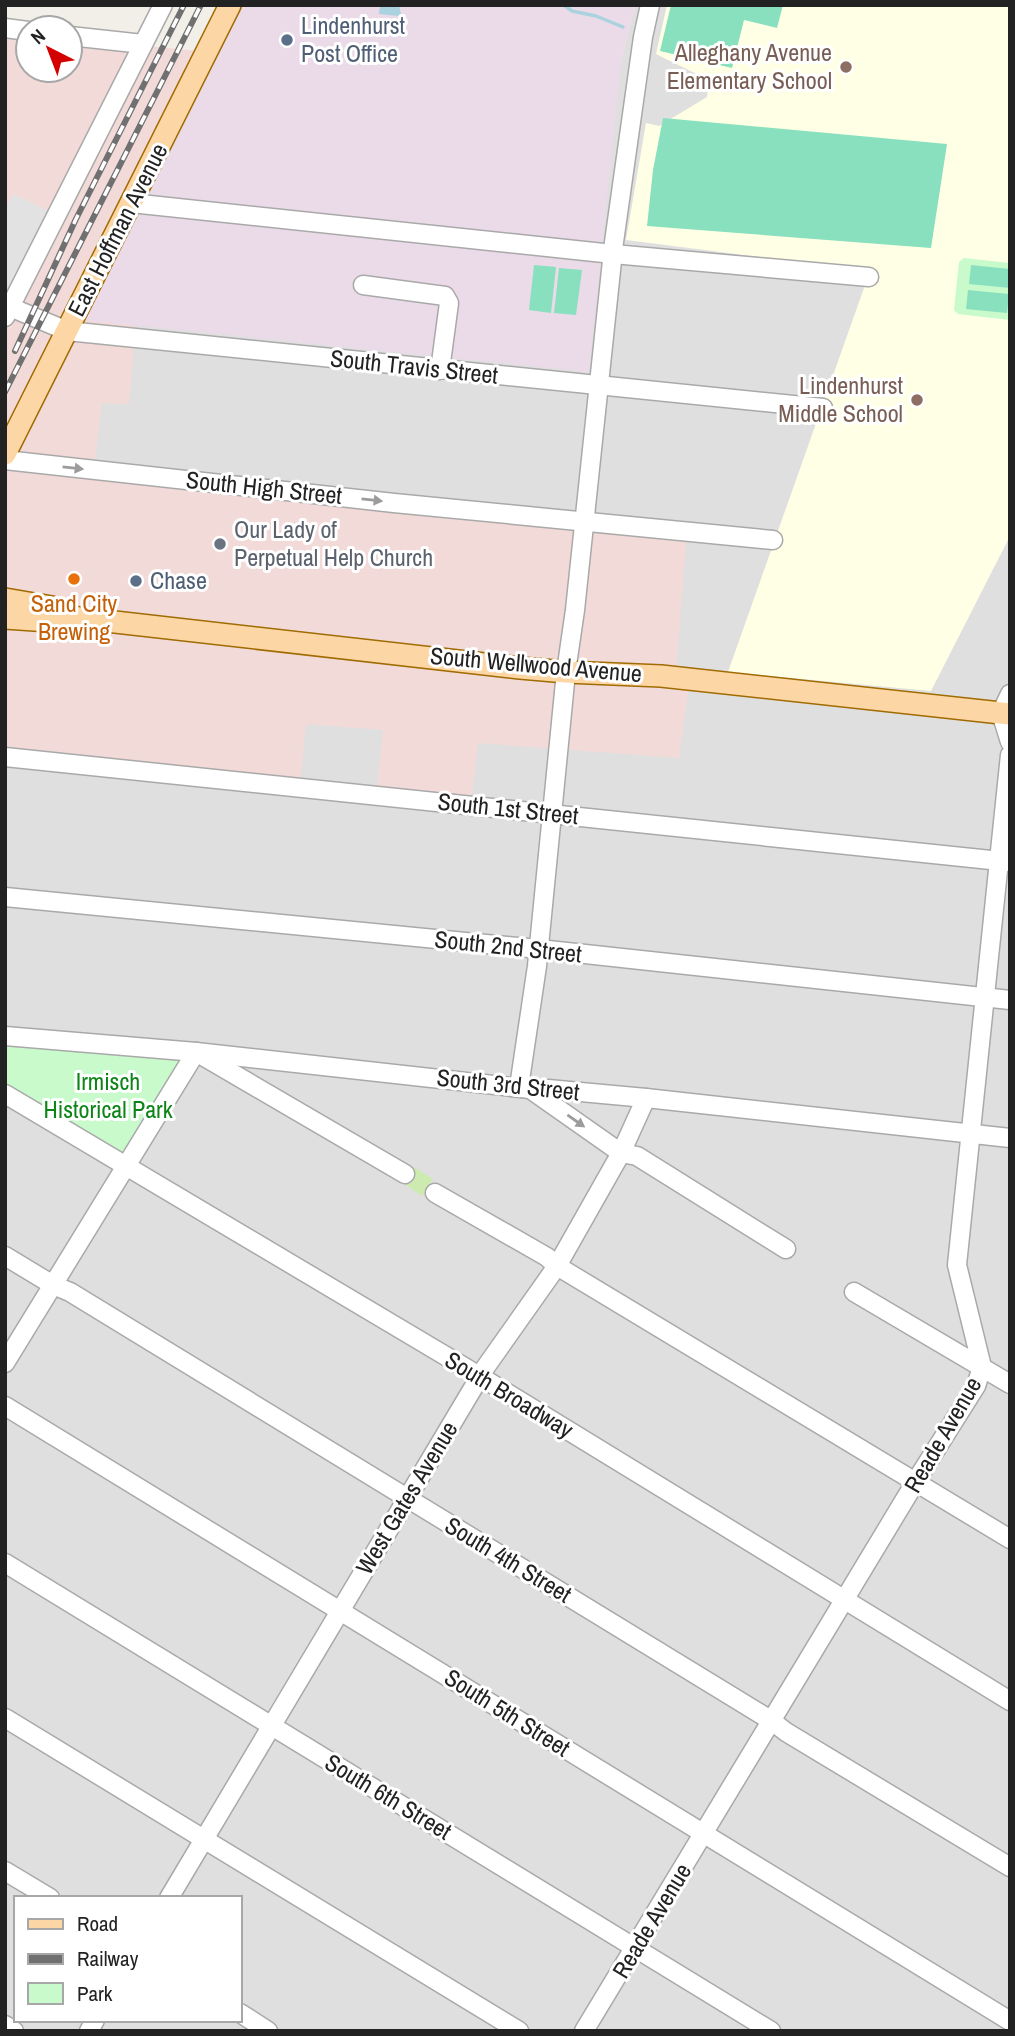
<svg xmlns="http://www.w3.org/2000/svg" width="1015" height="2036" font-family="'Archivo Narrow',sans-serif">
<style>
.residential{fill:#e0dfdf;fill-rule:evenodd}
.commercial{fill:#f2dad9}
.industrial{fill:#ebdbe8}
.education{fill:#ffffe5}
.grass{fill:#cdebb0}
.park{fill:#c8facc}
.pitch{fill:#88e0be}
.parking{fill:#e2e2e2}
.water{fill:#aad3df}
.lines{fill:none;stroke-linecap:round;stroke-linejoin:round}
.stream{stroke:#aad3df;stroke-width:3.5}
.minor-casing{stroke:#a9a9a9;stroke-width:21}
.major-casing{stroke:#a06b00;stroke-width:24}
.minor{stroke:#fff;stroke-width:18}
.major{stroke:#fcd6a4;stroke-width:21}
.rail-casing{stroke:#707070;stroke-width:6}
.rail{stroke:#fff;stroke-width:3.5;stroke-dasharray:10;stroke-linecap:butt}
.oneway{fill:#9c9c9c}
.service-dot{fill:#5c6f8a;stroke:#fff;stroke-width:2.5}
.education-dot{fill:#8d6e63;stroke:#fff;stroke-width:2.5}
.worship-dot{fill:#6b7280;stroke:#fff;stroke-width:2.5}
.food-dot{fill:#e8710a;stroke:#fff;stroke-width:2.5}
.labels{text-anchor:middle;stroke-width:6;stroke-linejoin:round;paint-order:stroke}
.service-label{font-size:24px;fill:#4e5e75;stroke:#fff;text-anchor:start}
.education-label{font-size:24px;fill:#785e54;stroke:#fff;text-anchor:end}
.street-label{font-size:24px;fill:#222;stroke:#fff}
.worship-label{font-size:24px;fill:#5b616d;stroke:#fff;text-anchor:start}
.food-label{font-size:24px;fill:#c56008;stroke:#fff}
.park-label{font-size:24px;fill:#0c8416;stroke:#fff}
</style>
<rect width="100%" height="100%" fill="#f2efe9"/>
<path class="residential" d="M635 5H1010V2031H5V473L82 320 621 62ZM16 1898H240V2020H16Z"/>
<polygon class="commercial" points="5,32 28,34 28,70 70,70 70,38 218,53 83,320 136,325 129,404 102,403 94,467 687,529 676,673 690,676 679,758 478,743 471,803 376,795 383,730 306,724 300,785 5,754"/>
<polygon class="industrial" points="242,5 635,5 621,62 589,372 82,320"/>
<polygon class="education" points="667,5 1010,5 1010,536 931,691 728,672 870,271 626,240 646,123 659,126 707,97 709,80 656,54"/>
<polygon class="grass" points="414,1167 433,1179 422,1196 403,1183"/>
<g class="park">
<polygon points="964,258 1010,263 1010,320 958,314 954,310 959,262"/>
<polygon points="5,1041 184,1058 124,1155 5,1088"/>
</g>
<g class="pitch">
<polygon points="671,5 783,5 777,28 744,20 732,68 660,51"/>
<polygon points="663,118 947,144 931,248 647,226 653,170"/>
<polygon points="534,265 556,267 551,313 529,310"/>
<polygon points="971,265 1010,269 1010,288 969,284"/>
<polygon points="559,268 582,270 576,315 554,313"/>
<polygon points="968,290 1009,294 1007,313 966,309"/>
</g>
<polygon class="parking" points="13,194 57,215 5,317 5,209"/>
<polygon class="water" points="380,5 399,5 401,14 398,16 379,14"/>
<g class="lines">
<polyline class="stream" points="564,5 572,11 596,16 623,27"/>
<defs>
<g id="minor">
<polyline points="5,28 28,31"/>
<polyline points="70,36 143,44"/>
<polyline points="131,203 613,254 869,277"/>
<polyline points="363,285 445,296 449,303 440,370"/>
<polyline points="10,307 67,331 823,408"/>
<polyline points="5,317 163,5"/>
<polyline points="5,460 394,503 773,540"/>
<polyline points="1010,694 1001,713 1010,742"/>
<polyline points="5,757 1010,862"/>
<polyline points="5,897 539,949 1010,1000"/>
<polyline points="5,1036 196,1052 530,1089 548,1089 646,1098 1010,1138"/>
<polyline points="519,1087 537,966 566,672 575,610 614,242 643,37 650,5"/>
<polyline points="530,1089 621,1153 637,1156 786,1249"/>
<polyline points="5,1094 476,1374 1010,1701"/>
<polyline points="435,1193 547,1257 557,1266 1010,1539"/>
<polyline points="5,1256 53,1285 70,1292 772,1721 786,1732 1010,1867"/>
<polyline points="854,1292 1010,1384"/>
<polyline points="5,1363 196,1052 405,1174"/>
<polyline points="5,1406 1010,2021"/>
<polyline points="5,1563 771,2031"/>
<polyline points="5,1718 519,2031"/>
<polyline points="5,1871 50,1898"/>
<polyline points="169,1898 485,1368 557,1266 621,1153 646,1098"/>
<polyline points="240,2013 268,2031"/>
<polyline points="5,2025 14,2031"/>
<polyline points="89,2031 95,2020"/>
<polyline points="584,2031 916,1481 976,1386 982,1367 957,1265 1010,755"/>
</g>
<g id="major">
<polyline points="5,454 230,5"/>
<polyline points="5,599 52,607 62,616"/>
<polyline points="5,618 49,621 62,616 520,668 566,672 661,676 1010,714"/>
</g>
</defs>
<use href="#minor" class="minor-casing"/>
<use href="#major" class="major-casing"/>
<use href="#minor" class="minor"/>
<use href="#major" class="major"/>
<defs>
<g id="rail">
<polyline points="15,351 76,219 184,5"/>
<polyline points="5,392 201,5"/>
</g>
</defs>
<use href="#rail" class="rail-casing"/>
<use href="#rail" class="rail"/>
</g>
<defs><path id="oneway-solid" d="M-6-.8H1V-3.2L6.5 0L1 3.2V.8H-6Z" transform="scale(1.75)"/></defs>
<g class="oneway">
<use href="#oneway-solid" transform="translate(73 468) rotate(6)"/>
<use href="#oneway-solid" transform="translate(372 500) rotate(6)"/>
<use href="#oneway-solid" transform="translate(576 1121) rotate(35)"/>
</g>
<g class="service-dot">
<circle cx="287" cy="40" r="7"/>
<circle cx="136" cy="581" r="7"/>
</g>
<g class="education-dot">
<circle cx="846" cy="67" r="7"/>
<circle cx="917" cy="400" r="7"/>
</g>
<circle class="worship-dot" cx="220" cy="544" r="7"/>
<circle class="food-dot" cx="74" cy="579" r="7"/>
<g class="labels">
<g class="service-label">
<text x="301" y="34">Lindenhurst<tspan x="301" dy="28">Post Office</tspan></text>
<text x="150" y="589">Chase</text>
</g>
<g class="education-label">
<text x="832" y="61">Alleghany Avenue<tspan x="832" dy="28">Elementary School</tspan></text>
<text x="903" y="394">Lindenhurst<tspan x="903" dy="28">Middle School</tspan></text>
</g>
<g class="street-label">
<text transform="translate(118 230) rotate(-63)" y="8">East Hoffman Avenue</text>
<text transform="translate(414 367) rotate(6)" y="8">South Travis Street</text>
<text transform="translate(264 488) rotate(6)" y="8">South High Street</text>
<text transform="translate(536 665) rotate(5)" y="8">South Wellwood Avenue</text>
<text transform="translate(508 809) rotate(6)" y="8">South 1st Street</text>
<text transform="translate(508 947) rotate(6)" y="8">South 2nd Street</text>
<text transform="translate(508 1085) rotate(6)" y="8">South 3rd Street</text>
<text transform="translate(509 1395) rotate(31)" y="8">South Broadway</text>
<text transform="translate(943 1435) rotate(-60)" y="8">Reade Avenue</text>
<text transform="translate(407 1498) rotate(-59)" y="8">West Gates Avenue</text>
<text transform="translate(508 1560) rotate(31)" y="8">South 4th Street</text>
<text transform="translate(507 1713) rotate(32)" y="8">South 5th Street</text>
<text transform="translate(388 1797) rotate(31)" y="8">South 6th Street</text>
<text transform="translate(652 1921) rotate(-59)" y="8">Reade Avenue</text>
</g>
<g class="worship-label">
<text x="234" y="538">Our Lady of<tspan x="234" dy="28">Perpetual Help Church</tspan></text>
</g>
<g class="food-label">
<text x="74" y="612">Sand City<tspan x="74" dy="28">Brewing</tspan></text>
</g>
<g class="park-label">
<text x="108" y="1090">Irmisch<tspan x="108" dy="28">Historical Park</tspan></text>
</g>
</g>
<rect width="1015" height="2036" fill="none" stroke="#222222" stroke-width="14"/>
<rect x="14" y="1896" width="228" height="126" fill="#ffffff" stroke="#a7a7a7" stroke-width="2"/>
<rect x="28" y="1919" width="35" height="10" fill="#fcd6a4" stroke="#a7a7a7" stroke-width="2"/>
<text x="77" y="1931" font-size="21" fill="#222222">Road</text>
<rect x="28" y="1954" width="35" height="10" fill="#707070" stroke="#a7a7a7" stroke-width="2"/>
<text x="77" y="1966" font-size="21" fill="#222222">Railway</text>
<rect x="28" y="1983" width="35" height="21" fill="#c8facc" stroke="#a7a7a7" stroke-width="2"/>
<text x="77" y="2001" font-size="21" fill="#222222">Park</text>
<g transform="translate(49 49) rotate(318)"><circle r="33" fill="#ffffff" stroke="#a7a7a7" stroke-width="2"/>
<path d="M0-5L12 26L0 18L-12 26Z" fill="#d40000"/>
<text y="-10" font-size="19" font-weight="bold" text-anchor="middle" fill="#222222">N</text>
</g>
</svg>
